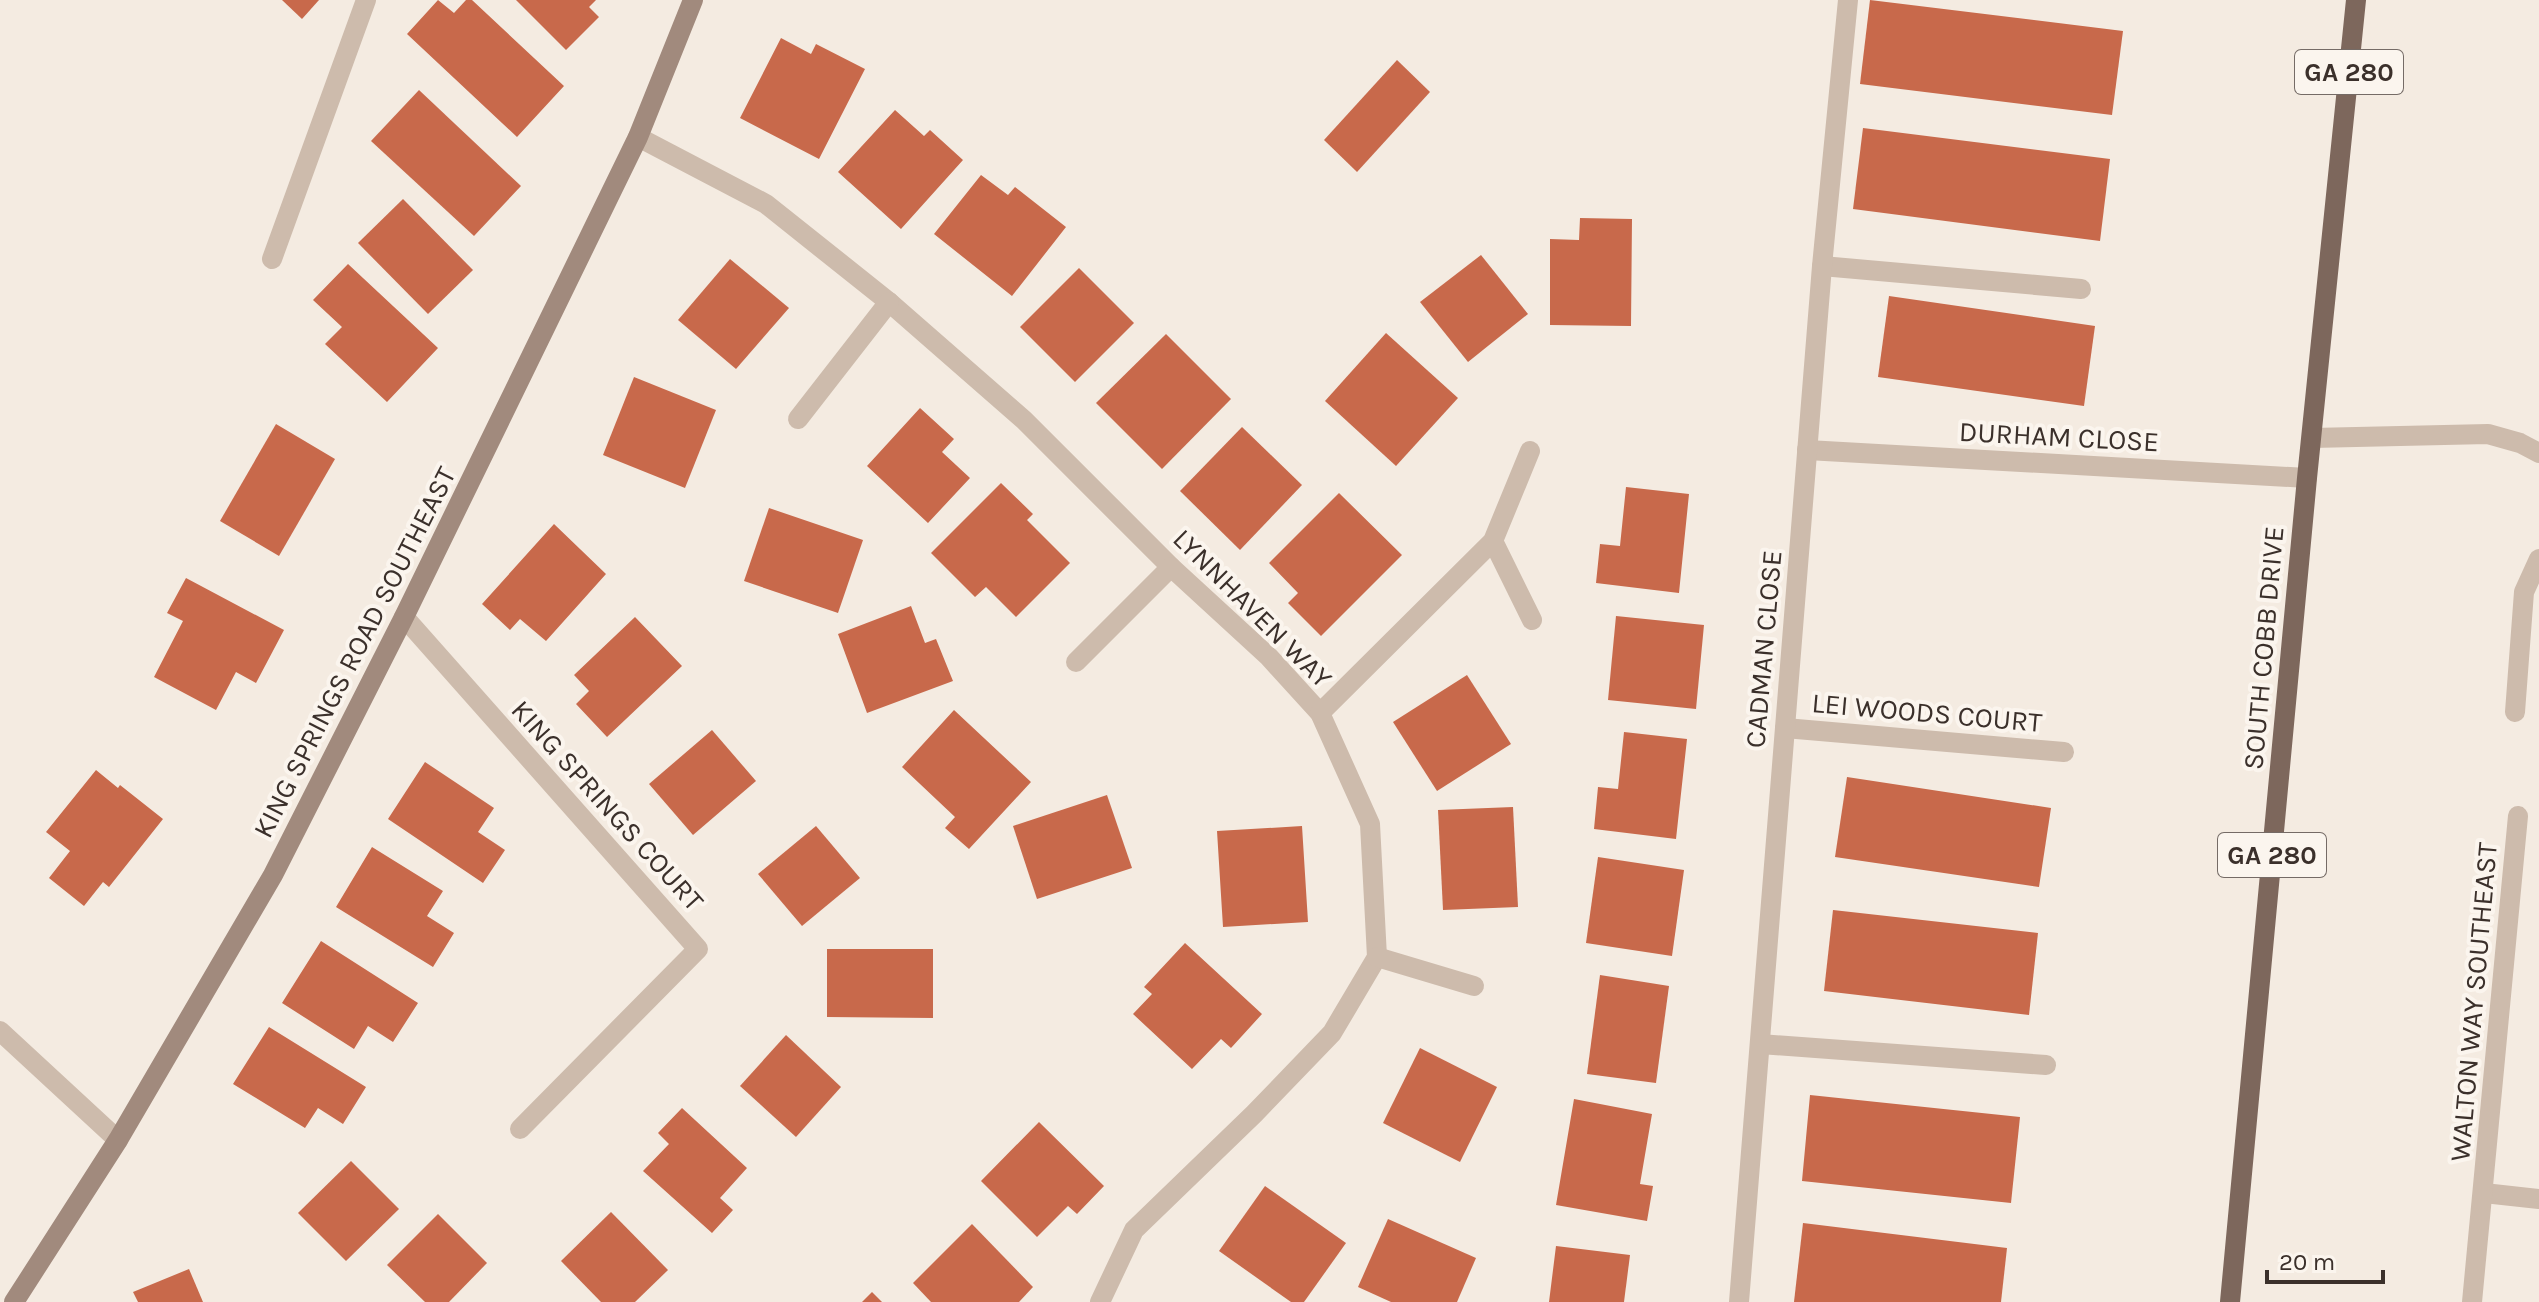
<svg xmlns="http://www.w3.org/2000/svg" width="2539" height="1302" font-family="Karla,sans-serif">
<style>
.building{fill:#c8694b}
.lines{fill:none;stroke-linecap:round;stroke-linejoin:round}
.lane{stroke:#cdbbac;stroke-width:20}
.street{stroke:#cdbbac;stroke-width:20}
.secondary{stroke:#a18a7d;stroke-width:20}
.primary{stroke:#7d675c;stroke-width:20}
.labels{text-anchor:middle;stroke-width:8;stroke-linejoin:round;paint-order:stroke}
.shield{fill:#fbf5ee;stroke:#756b66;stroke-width:2}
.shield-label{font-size:26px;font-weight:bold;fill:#3b302b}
.street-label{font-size:28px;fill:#3b302b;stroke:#fbf5ee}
</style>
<rect width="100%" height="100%" fill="#f4ebe1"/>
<g class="building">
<polygon points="282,0 319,0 302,19"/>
<polygon points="438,0 454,13 466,0 472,0 564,86 517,137 407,34"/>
<polygon points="516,0 596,0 589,7 599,17 566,50"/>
<polygon points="1870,0 2123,31 2112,115 1860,84"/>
<polygon points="781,38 811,54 816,44 865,69 819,159 740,118"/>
<polygon points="1397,60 1430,92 1357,172 1324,140"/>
<polygon points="419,90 521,186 474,236 371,141"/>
<polygon points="895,110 924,136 930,130 963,160 901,229 838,172"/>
<polygon points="1863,128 2110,159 2100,241 1853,209"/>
<polygon points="981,175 1008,195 1015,187 1066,227 1012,296 934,234"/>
<polygon points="403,199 473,270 428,314 358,243"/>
<polygon points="1580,218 1632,219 1631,326 1550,325 1550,239 1579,240"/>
<polygon points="1481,255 1528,314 1468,362 1420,302"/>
<polygon points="730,259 789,308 736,369 678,320"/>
<polygon points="348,264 438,348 387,402 325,344 342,327 313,300"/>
<polygon points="1079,268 1134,323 1075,382 1020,327"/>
<polygon points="1889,296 2095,326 2084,406 1878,377"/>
<polygon points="1386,333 1458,398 1396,466 1325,401"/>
<polygon points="1166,334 1231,399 1162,469 1096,403"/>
<polygon points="634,377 716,410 685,488 603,455"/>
<polygon points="920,408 954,439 942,452 970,478 928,523 867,466"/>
<polygon points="276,424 335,459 279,556 220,521"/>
<polygon points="1242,427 1302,485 1240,550 1180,491"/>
<polygon points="1001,483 1033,514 1027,520 1070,563 1016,617 986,587 975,597 931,553"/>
<polygon points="1626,487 1689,494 1679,593 1596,583 1600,544 1620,546"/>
<polygon points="1339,493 1402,555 1321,636 1288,603 1298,593 1269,563"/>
<polygon points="769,508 863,540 838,613 744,581"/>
<polygon points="554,524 606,574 546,641 520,619 510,630 482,604"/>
<polygon points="186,578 284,630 256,683 236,672 216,710 154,677 183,621 167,613"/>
<polygon points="911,606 925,643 936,639 953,681 867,713 838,634"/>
<polygon points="1616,616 1704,625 1696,709 1608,700"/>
<polygon points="635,617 682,666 607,737 576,704 589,691 574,675"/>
<polygon points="1467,675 1511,744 1437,791 1393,722"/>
<polygon points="954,710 1031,782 969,849 945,828 955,817 902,767"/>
<polygon points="712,730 756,781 693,835 649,784"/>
<polygon points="1624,732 1687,739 1676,839 1594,829 1598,787 1618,789"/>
<polygon points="425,762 494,808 478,832 505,850 483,883 388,819"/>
<polygon points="96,770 118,788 120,785 163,819 109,887 103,882 84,906 49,878 70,851 46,832"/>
<polygon points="1847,777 2051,808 2039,887 1835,857"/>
<polygon points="1107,795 1132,868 1037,899 1013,826"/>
<polygon points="1513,807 1518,907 1443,910 1438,810"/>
<polygon points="816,826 860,878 802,926 758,874"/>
<polygon points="1302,826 1308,922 1223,927 1217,831"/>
<polygon points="372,847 443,891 427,916 454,933 433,967 336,907"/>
<polygon points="1598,857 1684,870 1672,956 1586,943"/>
<polygon points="1833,910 2038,933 2029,1015 1824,991"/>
<polygon points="321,941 418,1003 393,1042 368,1026 354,1049 282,1003"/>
<polygon points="1185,943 1262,1014 1231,1048 1221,1039 1192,1069 1133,1014 1152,994 1144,987"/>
<polygon points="827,949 933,949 933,1018 827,1017"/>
<polygon points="1600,975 1669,986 1656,1083 1587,1074"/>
<polygon points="269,1027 366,1087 343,1124 318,1108 305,1128 233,1084"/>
<polygon points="786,1035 841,1087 796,1137 740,1086"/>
<polygon points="1420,1048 1497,1087 1460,1162 1383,1123"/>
<polygon points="1810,1095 2020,1117 2011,1203 1802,1181"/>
<polygon points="1574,1099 1652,1114 1640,1184 1653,1186 1647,1221 1556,1205"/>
<polygon points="682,1108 747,1168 720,1198 733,1210 712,1233 643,1171 669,1144 658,1133"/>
<polygon points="1039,1122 1104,1186 1077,1214 1068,1206 1037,1237 981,1181"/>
<polygon points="351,1161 399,1209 346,1261 298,1213"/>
<polygon points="1265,1186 1346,1243 1304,1302 1291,1302 1219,1251"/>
<polygon points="611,1212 668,1270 635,1302 601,1302 561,1261"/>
<polygon points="438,1214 487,1263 449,1302 425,1302 387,1265"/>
<polygon points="1388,1219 1476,1258 1457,1302 1391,1302 1358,1287"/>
<polygon points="1803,1223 2007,1248 2001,1302 1794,1302"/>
<polygon points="972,1224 1033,1287 1019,1302 931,1302 913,1283"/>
<polygon points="1556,1246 1630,1255 1624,1302 1549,1302"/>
<polygon points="189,1269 203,1302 138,1302 133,1292"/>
<polygon points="872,1292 882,1302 862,1302"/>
</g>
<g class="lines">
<polyline class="lane" points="272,259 366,0"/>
<g class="street">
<polyline points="638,137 766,204 889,302 1024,420 1171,567 1269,657 1320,713 1370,824 1377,957 1332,1033 1254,1114 1134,1230 1100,1302"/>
<polyline points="1822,266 2081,289"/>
<polyline points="798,419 889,302"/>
<polyline points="2312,438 2488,434 2520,443 2539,453"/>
<polyline points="1807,450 2307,478"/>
<polyline points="1493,541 1532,620"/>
<polyline points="404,617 698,949 520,1129"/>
<polyline points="1076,662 1171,567"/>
<polyline points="2515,712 2524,592 2539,559"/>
<polyline points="1320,713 1493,541 1530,451"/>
<polyline points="1785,728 2064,752"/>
<polyline points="1377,957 1474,986"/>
<polyline points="0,1031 118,1140"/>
<polyline points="1760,1044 2046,1065"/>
<polyline points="2484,1193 2539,1199"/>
<polyline points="1739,1302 1822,266 1848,0"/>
<polyline points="2472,1302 2518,816"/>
</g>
<polyline class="secondary" points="14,1302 118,1140 273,875 404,617 638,137 693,0"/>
<polyline class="primary" points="2230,1302 2307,478 2356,0"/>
</g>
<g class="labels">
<g class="shield">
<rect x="2295" y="50" width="108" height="44" rx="6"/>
<rect x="2218" y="833" width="108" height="44" rx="6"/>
</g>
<g class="shield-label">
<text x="2349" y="81">GA 280</text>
<text x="2272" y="864">GA 280</text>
</g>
<g class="street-label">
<text transform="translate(2059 436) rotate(3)" y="10">DURHAM CLOSE</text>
<text transform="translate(1253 608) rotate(45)" y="10">LYNNHAVEN WAY</text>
<text transform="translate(2263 648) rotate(-85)" y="10">SOUTH COBB DRIVE</text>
<text transform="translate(1763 649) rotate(-85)" y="10">CADMAN CLOSE</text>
<text transform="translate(354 652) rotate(-63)" y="10">KING SPRINGS ROAD SOUTHEAST</text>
<text transform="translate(1927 712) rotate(5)" y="10">LEI WOODS COURT</text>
<text transform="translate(608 805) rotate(48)" y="10">KING SPRINGS COURT</text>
<text transform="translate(2473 1002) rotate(-85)" y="10">WALTON WAY SOUTHEAST</text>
</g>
</g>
<path d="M2267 1270v12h116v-12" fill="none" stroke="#3b302b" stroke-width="4"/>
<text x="2279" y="1270" font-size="24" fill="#3b302b" stroke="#fbf5ee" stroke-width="6" paint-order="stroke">20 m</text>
</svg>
